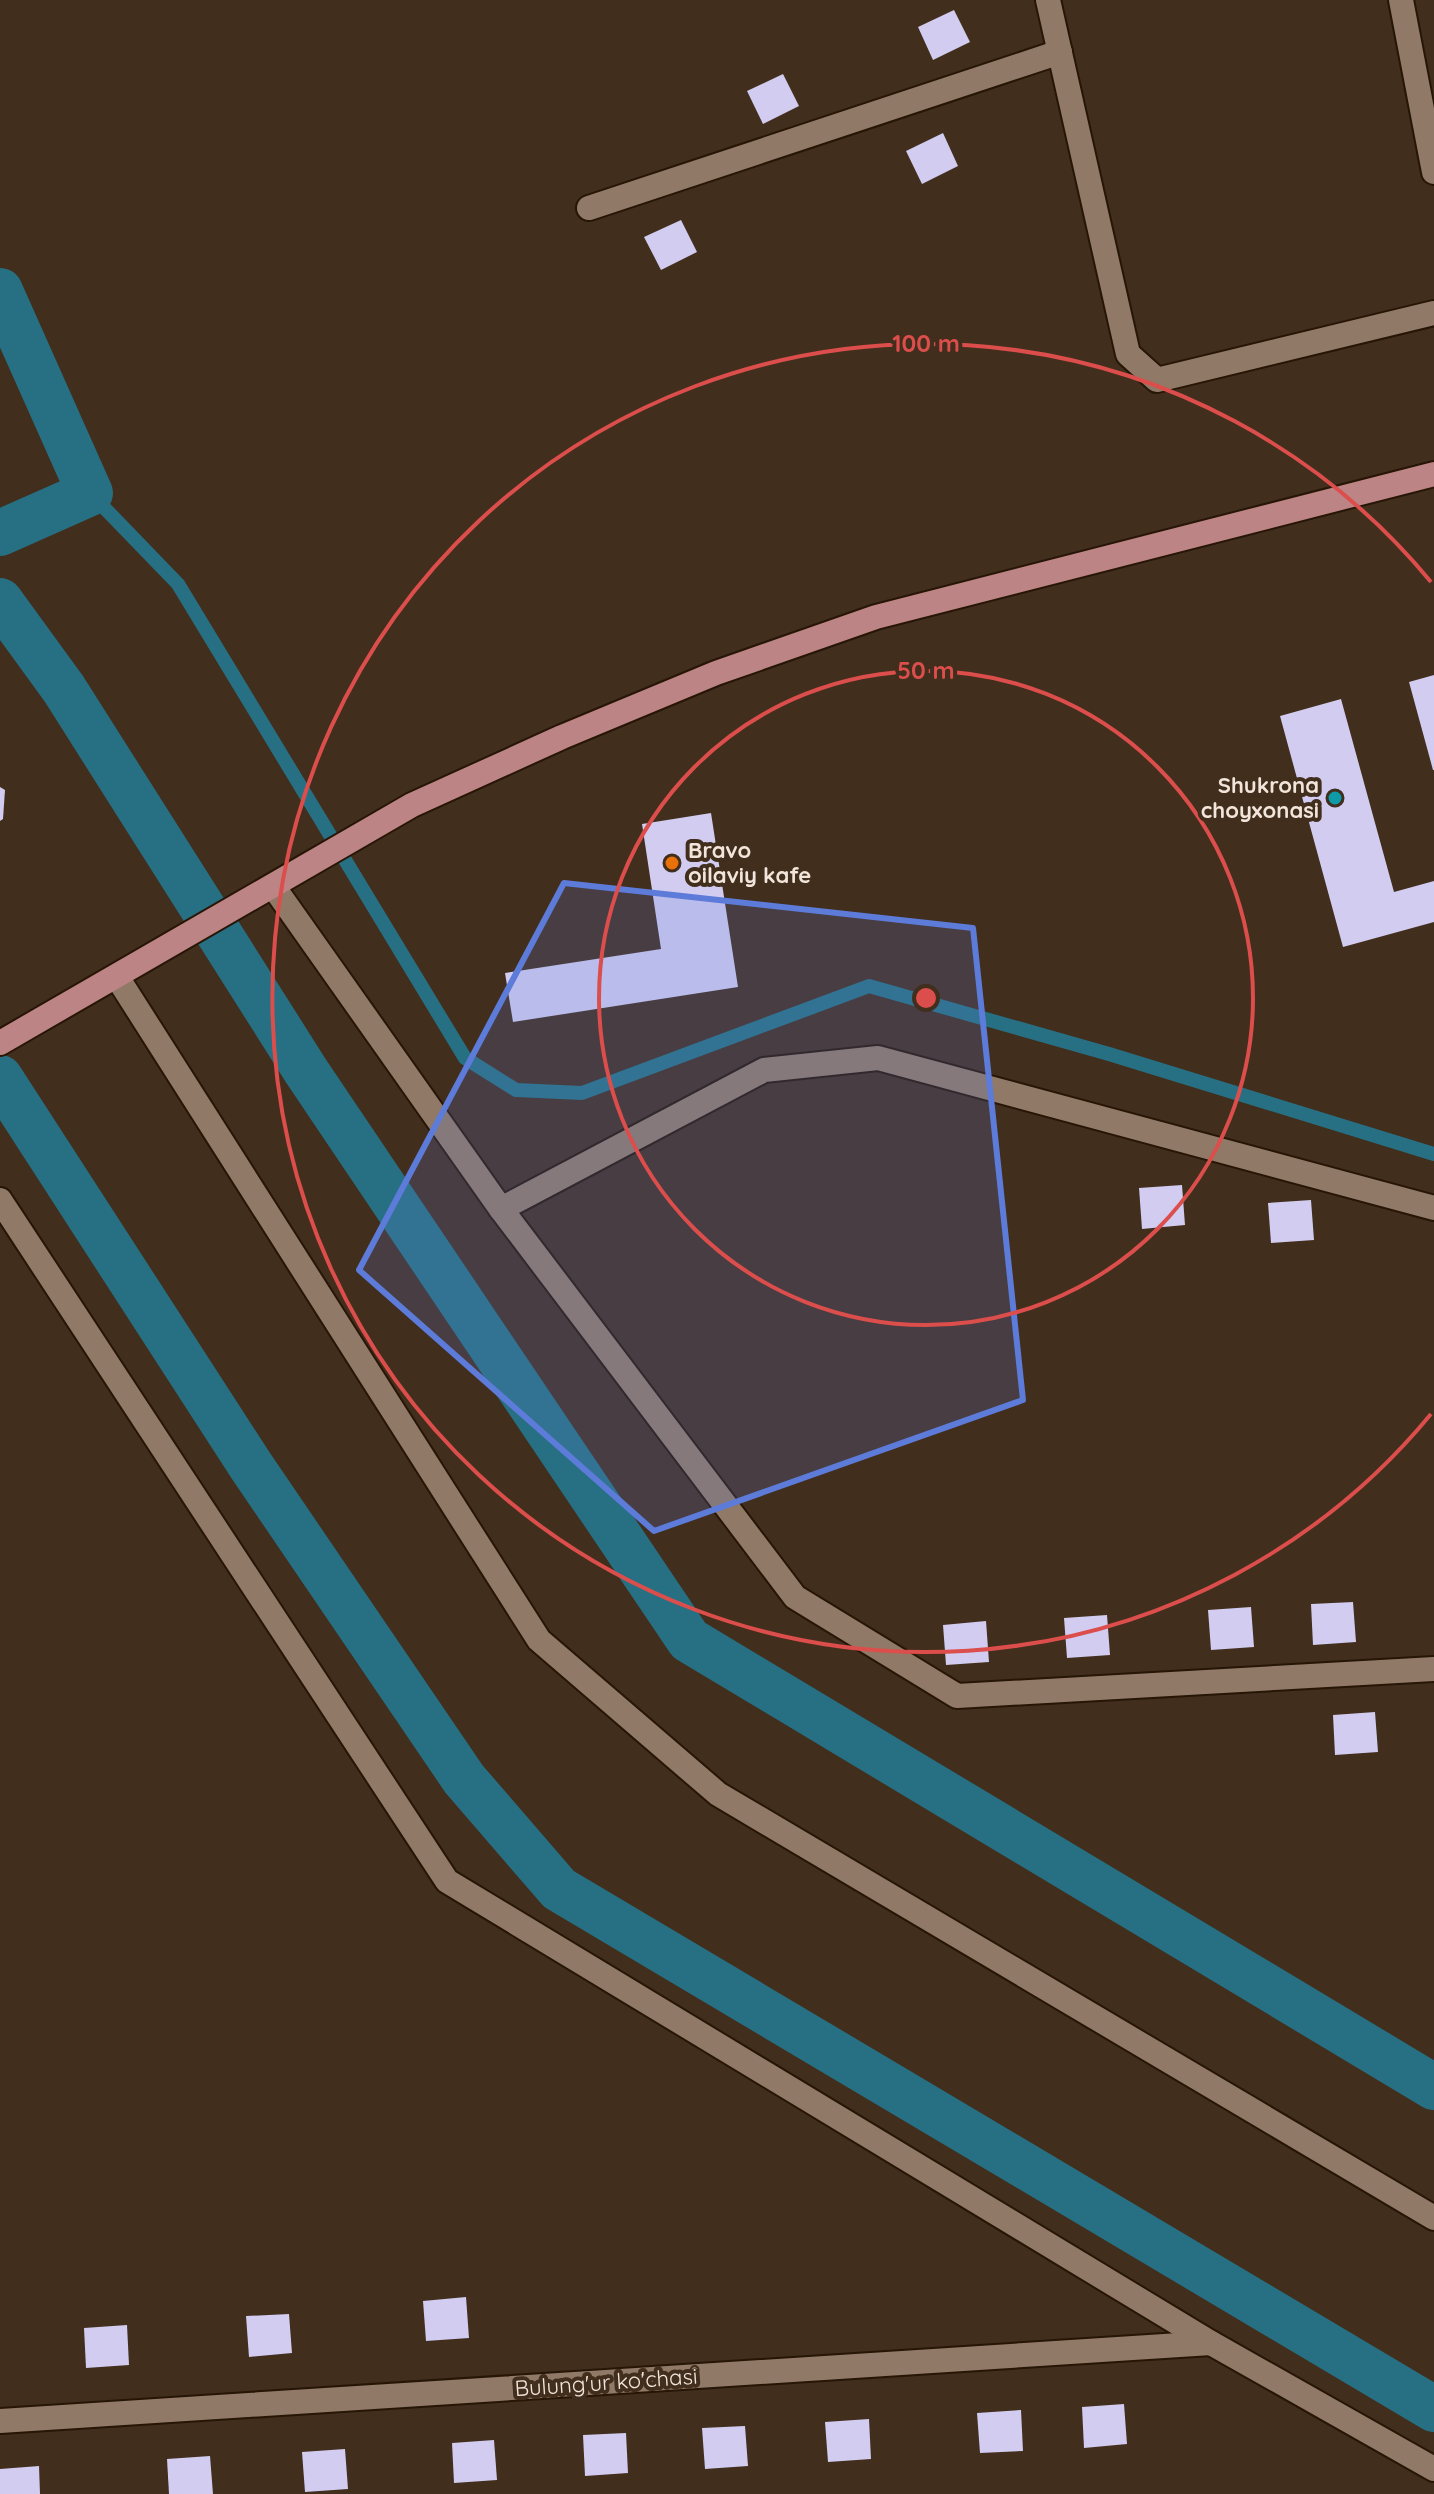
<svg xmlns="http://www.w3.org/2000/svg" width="1434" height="2494" font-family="Quicksand,sans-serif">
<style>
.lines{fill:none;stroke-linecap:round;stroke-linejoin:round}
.stream{stroke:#277083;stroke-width:14}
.canal{stroke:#277083;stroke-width:46}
.building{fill:#d1ccf0}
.minor-casing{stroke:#271506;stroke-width:28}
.major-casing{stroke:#271506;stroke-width:28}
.minor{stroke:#907966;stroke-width:24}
.major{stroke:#bc8485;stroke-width:24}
.marked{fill:#5d7bd9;fill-opacity:0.2;stroke:#5d7bd9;stroke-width:6;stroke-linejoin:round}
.ring{fill:none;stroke:#dc4e4c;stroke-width:4}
.culture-dot{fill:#0f9aa8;stroke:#412e1d;stroke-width:3}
.food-dot{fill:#e8710a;stroke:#412e1d;stroke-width:3}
.labels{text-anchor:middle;stroke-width:8;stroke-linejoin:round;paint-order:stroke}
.poi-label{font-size:22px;font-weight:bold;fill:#f2e5db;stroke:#412e1d;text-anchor:end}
.street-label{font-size:22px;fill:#f2e5db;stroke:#412e1d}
.centre{fill:#dc4e4c;stroke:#412e1d;stroke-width:4}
.ring-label{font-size:24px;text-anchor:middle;font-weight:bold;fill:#dc4e4c;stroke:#412e1d;stroke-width:8;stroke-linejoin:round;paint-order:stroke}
</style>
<rect width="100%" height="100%" fill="#412e1d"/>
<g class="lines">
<polyline class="stream" points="90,493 178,584 465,1058 516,1090 582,1093 869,986 1109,1054 1434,1154"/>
<g class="canal">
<polyline points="0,291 90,493 0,533"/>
<polyline points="0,601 64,689 306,1071 689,1640 1434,2087"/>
<polyline points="0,1078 251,1466 464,1779 559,1889 1434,2409"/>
</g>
</g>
<g class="building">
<polygon points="954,10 970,42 933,60 918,27"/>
<polygon points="783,74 799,106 763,124 747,91"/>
<polygon points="943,133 958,166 922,184 906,151"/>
<polygon points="681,220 697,252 661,270 644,237"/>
<polygon points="1434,675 1434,770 1433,770 1409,682"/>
<polygon points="1341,699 1394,892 1434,881 1434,922 1343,947 1280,716"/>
<polygon points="0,787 5,790 3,819 0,821"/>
<polygon points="711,813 738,987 513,1022 505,973 661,949 642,824"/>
<polygon points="1182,1185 1185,1225 1142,1229 1139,1188"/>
<polygon points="1311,1200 1314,1240 1271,1243 1268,1203"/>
<polygon points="1353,1602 1356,1642 1313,1645 1311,1604"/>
<polygon points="1251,1607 1254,1647 1211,1650 1208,1610"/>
<polygon points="1107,1615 1110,1655 1067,1658 1064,1618"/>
<polygon points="986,1621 989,1662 946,1665 943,1625"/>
<polygon points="1375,1712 1378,1752 1335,1755 1333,1715"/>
<polygon points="466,2297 469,2338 426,2341 423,2301"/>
<polygon points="289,2314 292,2353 249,2357 246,2316"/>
<polygon points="127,2325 129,2365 86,2368 84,2328"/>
<polygon points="1124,2404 1127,2444 1084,2448 1082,2407"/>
<polygon points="1021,2410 1023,2451 980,2453 977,2413"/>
<polygon points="869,2419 871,2459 828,2462 825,2422"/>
<polygon points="745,2426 748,2466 705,2469 702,2428"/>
<polygon points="626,2433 628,2473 585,2476 583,2435"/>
<polygon points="494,2440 497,2480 454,2483 452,2443"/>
<polygon points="345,2449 348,2489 305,2492 302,2452"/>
<polygon points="210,2456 213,2494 169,2494 167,2459"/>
<polygon points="39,2466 40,2494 0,2494 0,2469"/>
</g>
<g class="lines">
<defs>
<g id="minor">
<polyline points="1048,0 1128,354 1157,380 1434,313"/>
<polyline points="1401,0 1434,172"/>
<polyline points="589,208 1060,52"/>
<polyline points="273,886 501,1209 795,1597 957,1696 1434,1669"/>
<polyline points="117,977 539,1640 718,1794 1434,2218"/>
<polyline points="0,1200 447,1881 1211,2343 1434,2469"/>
<polyline points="501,1209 764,1070 878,1058 1434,1208"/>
<polyline points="0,2421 1211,2343"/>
</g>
<polyline id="major" points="0,1043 412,805 562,737 716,673 876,617 1434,474"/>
</defs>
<use href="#minor" class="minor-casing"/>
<use href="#major" class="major-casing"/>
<use href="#minor" class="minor"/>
<use href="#major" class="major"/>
</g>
<path class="marked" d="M564 883 973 928 1023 1400 654 1531 359 1270Z"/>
<g class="ring">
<circle cx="926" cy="998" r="327"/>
<path d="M1431 1414A654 654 0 1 1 1431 582"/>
</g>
<circle class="culture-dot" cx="1335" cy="798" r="8"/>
<circle class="food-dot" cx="672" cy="863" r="8"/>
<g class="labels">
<g class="poi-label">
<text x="1319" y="793">Shukrona<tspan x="1319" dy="25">choyxonasi</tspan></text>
<text x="688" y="858" text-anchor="start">Bravo<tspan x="688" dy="25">oilaviy kafe</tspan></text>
</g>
<g class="street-label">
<text transform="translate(606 2382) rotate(-4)" y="8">Bulung'ur ko'chasi</text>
</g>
</g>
<circle cx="926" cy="998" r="12" class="centre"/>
<g class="ring-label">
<text x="926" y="352">100 m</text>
<text x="926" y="679">50 m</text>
</g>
</svg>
